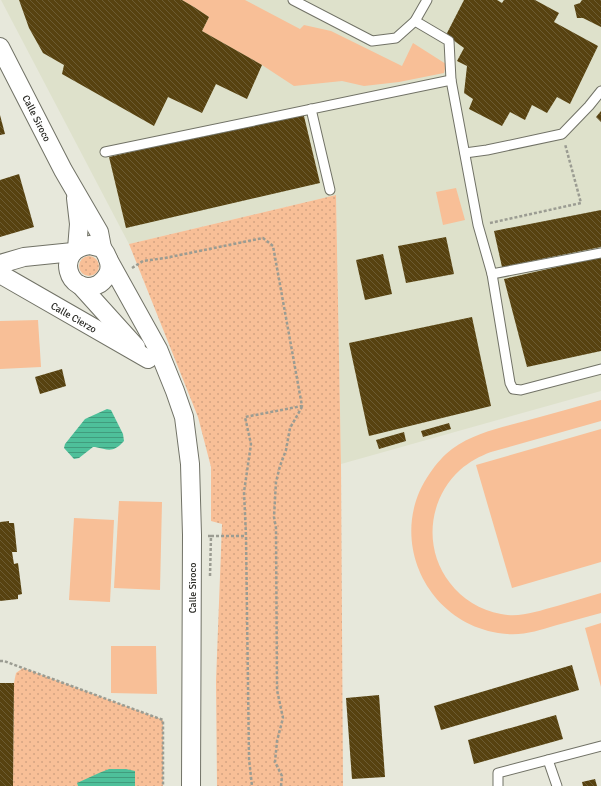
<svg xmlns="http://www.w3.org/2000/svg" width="601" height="786" font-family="Signika,sans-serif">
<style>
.built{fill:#dee1cb}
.grass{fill:#f8bf97}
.park{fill:url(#park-dots)}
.water{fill:url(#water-rules)}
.building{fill:url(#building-back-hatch)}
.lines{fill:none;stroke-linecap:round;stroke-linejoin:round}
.lane-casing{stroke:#717266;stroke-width:11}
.street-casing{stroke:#717266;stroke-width:20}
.path{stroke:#9b9c92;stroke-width:2.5;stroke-dasharray:3 2;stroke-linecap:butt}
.lane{stroke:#fff;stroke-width:9}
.street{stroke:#fff;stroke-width:18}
.labels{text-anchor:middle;stroke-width:4;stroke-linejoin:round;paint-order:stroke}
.street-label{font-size:10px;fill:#262621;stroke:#fff}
</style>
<defs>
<pattern id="park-dots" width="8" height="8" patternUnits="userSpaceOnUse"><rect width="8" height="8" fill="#f8bf97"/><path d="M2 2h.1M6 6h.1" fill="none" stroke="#d4a482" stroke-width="1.8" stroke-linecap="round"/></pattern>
<pattern id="water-rules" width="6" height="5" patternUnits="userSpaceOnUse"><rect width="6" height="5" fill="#4ec09a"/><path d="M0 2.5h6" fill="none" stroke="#419c7d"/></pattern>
<pattern id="building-back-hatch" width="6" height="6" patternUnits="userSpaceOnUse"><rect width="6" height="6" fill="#574210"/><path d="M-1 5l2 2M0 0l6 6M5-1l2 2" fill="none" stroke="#6c5b32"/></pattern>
</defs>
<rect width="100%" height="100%" fill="#e7e8db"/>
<polygon class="built" points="1,0 601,0 601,391 341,464 336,195 129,244"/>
<g class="grass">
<polygon points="182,0 245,0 300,29 304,25 331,31 402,66 413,43 446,64 444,73 399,82 364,86 342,81 294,86 262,65 202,31 209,17 194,7"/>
<polygon points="456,188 465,220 443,225 436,192"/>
<polygon points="38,320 41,367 0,369 0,321"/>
<path d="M601 400V421L491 452C480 456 469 462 460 470 428 499 423 549 450 583 462 599 480 610 501 614 520 618 538 611 557 606 572 602 586 597 601 593V613C586 617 572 621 557 625 536 631 521 637 498 633 424 621 386 535 430 473 436 464 444 455 452 449 474 433 500 428 525 421 551 414 576 407 601 400Z"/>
<polygon points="601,429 601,562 512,588 476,465"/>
<polygon points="119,501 162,502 160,590 114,588"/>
<polygon points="74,518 114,520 110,602 69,600"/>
<polygon points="601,623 601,687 585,628"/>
<polygon points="111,646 156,646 157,694 111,693"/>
</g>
<g class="park">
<polygon points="336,195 341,464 343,786 217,786 216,681 222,524 211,521 211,467 198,417 129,244"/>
<circle cx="89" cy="266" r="10"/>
<polygon points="23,668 163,720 163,786 13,786 14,683 16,673"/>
</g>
<g class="water">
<path d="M107 409 111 410 123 434 124 441C113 453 109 450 95 447H93L79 458 74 459 64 448 65 444 85 419Z"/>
<polygon points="109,769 126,769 135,771 135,786 78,786 77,783 99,773"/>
</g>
<g class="building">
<polygon points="19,0 182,0 194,7 209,17 202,31 262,65 247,99 216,84 202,113 168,97 154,126 62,74 64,65 43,53 29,28"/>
<polygon points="464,0 497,0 502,3 504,0 535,0 559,13 554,22 598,46 570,104 557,97 547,113 532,105 525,120 510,112 502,126 469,109 473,99 464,93 467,66 457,61 464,48 446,35"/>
<polygon points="582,0 601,0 601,27 583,18 577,18 574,5 580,3"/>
<polygon points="601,111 601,122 596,117"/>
<polygon points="303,112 320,183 126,228 109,157"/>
<polygon points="0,115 5,134 0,135"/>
<polygon points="19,174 34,227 0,237 0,180"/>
<polygon points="601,210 601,247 502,267 494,231"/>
<polygon points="446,237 454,274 406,283 398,246"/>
<polygon points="383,254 392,294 365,300 356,260"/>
<polygon points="601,257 601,351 527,367 504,279"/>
<polygon points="472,317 491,406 369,436 349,343"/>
<polygon points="62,369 66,386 40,394 35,377"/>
<polygon points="449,423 451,429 423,437 421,431"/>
<polygon points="404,432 406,441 379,449 376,440"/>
<polygon points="9,521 9,523 14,523 17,552 12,552 14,564 18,563 22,594 18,595 18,599 0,601 0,522"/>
<polygon points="572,665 579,690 441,730 434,706"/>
<polygon points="0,683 14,683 13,786 0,786"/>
<polygon points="379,695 385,777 352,779 346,698"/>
<polygon points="556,715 563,739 474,764 468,740"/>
<polygon points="595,779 597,786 583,786 582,782"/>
</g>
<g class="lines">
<defs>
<g id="lane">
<polyline points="293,0 372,41 396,38 415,21 427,0"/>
<polyline points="415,21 449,41 451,80 478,225 492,274 601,253"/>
<polyline points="311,109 330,190"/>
<polyline points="105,152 451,80"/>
<polyline points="465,153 487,150 562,134 589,106 601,91"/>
<polyline points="492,274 510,383 513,389 521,390 601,369"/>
<polyline points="548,760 557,786"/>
<polyline points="498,786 498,773 601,746"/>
</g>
<g id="street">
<polyline points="0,47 63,170 99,232 102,248"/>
<polyline points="76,198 79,224 77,249"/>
<path d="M90 245 102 248C108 256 112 265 108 274 105 279 102 283 97 285 68 297 53 249 90 245Z"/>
<polyline points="108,259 158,349 175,391 184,417 190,464 192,535 191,786"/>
<polyline points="0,264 24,257 73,252"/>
<polyline points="0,274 148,359"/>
<polyline points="80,285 136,347"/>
</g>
</defs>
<use href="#lane" class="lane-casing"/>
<use href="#street" class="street-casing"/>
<g class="path">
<polyline points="490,223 581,203 565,144"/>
<polyline points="132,268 143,261 165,258 263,238 273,246 302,406 245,417 251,444 244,492 246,536 249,759 252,786"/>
<polyline points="208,536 211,536 210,576"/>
<polyline points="211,536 246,536"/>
<polyline points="0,661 4,661 163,720 163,786"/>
<polyline points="281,786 282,776 275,762 277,741 283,718 277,690 276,528 274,517 276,482 280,466 286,450 290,428 302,407"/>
</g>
<use href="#lane" class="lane"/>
<use href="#street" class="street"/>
</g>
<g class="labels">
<g class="street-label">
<text transform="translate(37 118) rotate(63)" y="4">Calle Siroco</text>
<text transform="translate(74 317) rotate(30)" y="4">Calle Cierzo</text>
<text transform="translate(192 588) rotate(-90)" y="4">Calle Siroco</text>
</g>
</g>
</svg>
